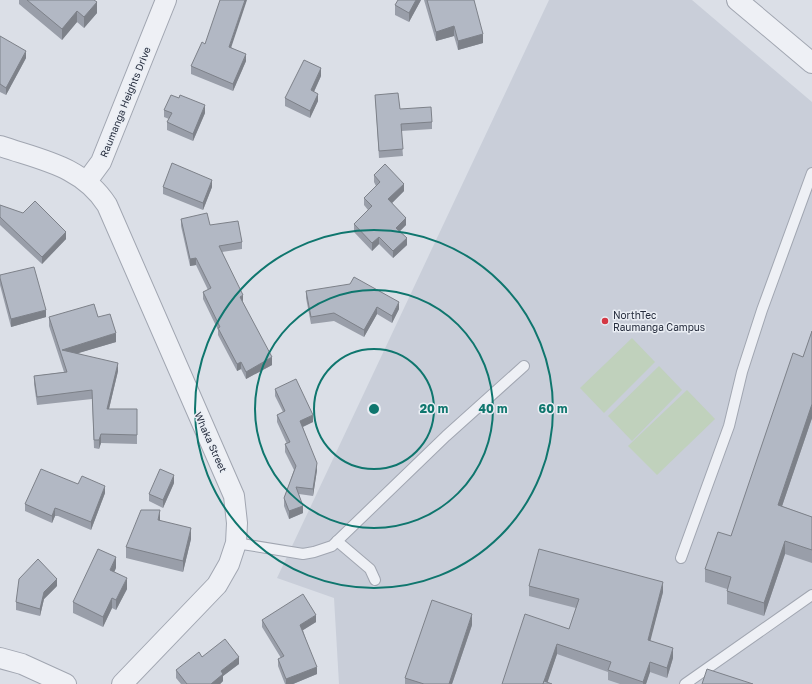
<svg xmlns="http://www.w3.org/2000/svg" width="812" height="684" font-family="'Golos Text',sans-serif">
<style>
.built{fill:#c9ced9}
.green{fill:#c0d1bc}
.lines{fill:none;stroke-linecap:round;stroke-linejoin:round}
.service-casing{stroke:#a1a6b1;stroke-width:12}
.minor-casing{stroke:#a1a6b1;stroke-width:22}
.service{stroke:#eef0f5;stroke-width:10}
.minor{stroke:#eef0f5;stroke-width:20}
.wall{fill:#999ea9}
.shaded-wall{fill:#7d8189}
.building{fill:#b2b8c4;stroke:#7d8189}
.ring{fill:none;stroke:#0f766e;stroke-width:2}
.poi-dot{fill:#d43844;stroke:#eaeef4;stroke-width:1.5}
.labels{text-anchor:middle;stroke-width:3;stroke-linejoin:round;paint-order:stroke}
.street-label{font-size:10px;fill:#252c3d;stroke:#eaeef4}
.poi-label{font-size:10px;fill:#252c3d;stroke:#eaeef4;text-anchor:start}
.centre{fill:#0f766e;stroke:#eaeef4;stroke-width:2}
.ring-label{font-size:12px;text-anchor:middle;font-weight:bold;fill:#0f766e;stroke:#eaeef4;stroke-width:3;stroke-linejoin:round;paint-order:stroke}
</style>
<rect width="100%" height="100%" fill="#dbdfe7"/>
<polygon class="built" points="549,0 692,0 812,102 812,684 339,684 334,598 277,578"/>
<g class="green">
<polygon points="632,338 655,362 604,413 580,388"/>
<polygon points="659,366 682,390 632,441 608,416"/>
<polygon points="687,390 715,419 657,475 628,446"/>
</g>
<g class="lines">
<defs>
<g id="service">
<polyline points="337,541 370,569 375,580"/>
<polyline points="236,543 303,554 314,552 332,546 446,436 524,366"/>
<polyline points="681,558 729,426 742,372 762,310 812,173"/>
<polyline points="685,684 812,595"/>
</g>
<g id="minor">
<polyline points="737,0 812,63"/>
<path d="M0 146C41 160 82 166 107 205L234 496 237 523 236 543 229 564 217 585 122 684"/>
<polyline points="87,181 101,162 166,0"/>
<polyline points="0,658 22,664 66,684"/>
</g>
</defs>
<use href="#service" class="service-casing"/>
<use href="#minor" class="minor-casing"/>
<use href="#service" class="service"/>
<use href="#minor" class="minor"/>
</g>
<g class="wall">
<polygon points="19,0 94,0 97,13 84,28 77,22 62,40 19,4"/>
<polygon points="421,0 409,22 395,15 395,5"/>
<polygon points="424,0 474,0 483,43 458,50 454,36 436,41"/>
<polygon points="0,36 26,58 6,95 0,92"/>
<polygon points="205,44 231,47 246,61 233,91 191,74 191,66"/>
<polygon points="321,76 314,92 318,101 310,118 285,106 285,98"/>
<polygon points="375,95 400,109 432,122 432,129 401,131 403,156 379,158"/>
<polygon points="164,110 205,113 193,141 167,130 167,122 169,119 164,117"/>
<polygon points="374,175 404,191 392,203 406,225 400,231 407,245 393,258 379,244 372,251 354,232 354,224 368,210 364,205 364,198 376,186 374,182"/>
<polygon points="163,187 212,187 203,210 163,194"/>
<polygon points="0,205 66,239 42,264 0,225"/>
<polygon points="181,219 210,225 242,242 242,249 222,252 243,302 272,365 246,379 241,369 237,371 218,335 218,330 203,299 203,292 208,290 196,265 190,266 181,226"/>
<polygon points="0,275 46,317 11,327 0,285"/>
<polygon points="306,291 399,309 392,323 377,314 364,337 334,321 311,324 306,298"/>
<polygon points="49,317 98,317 116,342 78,353 118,371 109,409 137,409 137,444 101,443 99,449 94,448 92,399 37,405 34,384 34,376 64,372 49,326"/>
<polygon points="812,331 812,418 782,506 812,517 812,563 785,554 764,616 727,604 727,589 705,582 705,569 731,536 803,357"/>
<polygon points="275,389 313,422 303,427 317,470 313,496 299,494 303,513 289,519 284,506 284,498 294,470 285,452 285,444 287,444 277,422 277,415 283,412 275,396"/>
<polygon points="174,483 163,508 149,501 149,494"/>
<polygon points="78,484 105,493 91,530 58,516 55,516 52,523 25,511 25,504"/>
<polygon points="160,520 191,539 183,572 126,558 126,547"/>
<polygon points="116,568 114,572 127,589 116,610 112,608 103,627 73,613 73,602"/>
<polygon points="57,586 44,599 40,616 16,610 16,602"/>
<polygon points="529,586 663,592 650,640 673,658 667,678 650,672 646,684 620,684 608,680 608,672 557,654 547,682 502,684 569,629 576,608 529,596"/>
<polygon points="262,620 316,622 303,630 317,674 293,684 285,684 278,666 278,659 281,658 262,627"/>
<polygon points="472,625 452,684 405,684 405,678"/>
<polygon points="202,657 239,664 223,676 223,681 220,684 181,684 176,678 176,670"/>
</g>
<g class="shaded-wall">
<polygon points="245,0 247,0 229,54 229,47"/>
<polygon points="416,0 421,0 409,22 409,13"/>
<polygon points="97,2 97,13 84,28 84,17"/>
<polygon points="77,11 77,22 62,40 62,29"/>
<polygon points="454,26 454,36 436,41 436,32"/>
<polygon points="483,34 483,43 458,50 458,41"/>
<polygon points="26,51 26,58 6,95 6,88"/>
<polygon points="246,54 246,61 233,91 233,84"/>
<polygon points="321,68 321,76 311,98 311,90"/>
<polygon points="318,94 318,101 310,118 310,111"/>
<polygon points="205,105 205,113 193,141 193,134"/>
<polygon points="212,180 212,187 203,210 203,203"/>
<polygon points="404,184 404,191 388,207 388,199"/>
<polygon points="406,218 406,225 396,235 396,228"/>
<polygon points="66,232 66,239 42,264 42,257"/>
<polygon points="379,237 379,244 372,251 372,243"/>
<polygon points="407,238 407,245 393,258 393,251"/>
<polygon points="196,258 196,265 190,266 190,259"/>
<polygon points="243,295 243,302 240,297"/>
<polygon points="399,302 399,309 392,323 392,316"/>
<polygon points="377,307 377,314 364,337 364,330"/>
<polygon points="46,310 46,317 11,327 11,319"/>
<polygon points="116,333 116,342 62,358 62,350"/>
<polygon points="272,357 272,365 246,379 246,372"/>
<polygon points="241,362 241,369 237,371 237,364"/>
<polygon points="118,363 118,371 107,417 107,409"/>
<polygon points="812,404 812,418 778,518 778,505"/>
<polygon points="313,415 313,422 300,428 300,421"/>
<polygon points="101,434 101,443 99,449 99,440"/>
<polygon points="317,463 317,470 313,496 313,489"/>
<polygon points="174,475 174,483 163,508 163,500"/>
<polygon points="105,486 105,493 91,530 91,522"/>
<polygon points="303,506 303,513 289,519 289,511"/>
<polygon points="55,508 55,516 52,523 52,516"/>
<polygon points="160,510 160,521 158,520"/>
<polygon points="191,528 191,539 183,572 183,561"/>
<polygon points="785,541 785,554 764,616 764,603"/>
<polygon points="116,557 116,568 110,581 110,570"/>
<polygon points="127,578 127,589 116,610 116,600"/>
<polygon points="57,579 57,586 44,599 40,616 40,609 44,592"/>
<polygon points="663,582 663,592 648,650 648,640"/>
<polygon points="112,598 112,608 103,627 103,617"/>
<polygon points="472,614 472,625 452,684 449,684"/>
<polygon points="316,615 316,622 300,632 300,625"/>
<polygon points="557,644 557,654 547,684 543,684"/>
<polygon points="673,648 673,658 667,678 667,668"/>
<polygon points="239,657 239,664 223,676 223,681 220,684 211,684 221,671"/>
<polygon points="650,662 650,672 646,684 643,684 643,682"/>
<polygon points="317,667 317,674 293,684 286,684 286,679"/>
</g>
<g class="building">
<polygon points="27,0 94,0 97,2 84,17 77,11 62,29"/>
<polygon points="220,0 245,0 229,47 246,54 233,84 191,66 202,42 205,44"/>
<polygon points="398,0 416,0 409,13 395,5"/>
<polygon points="427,0 474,0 483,34 458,41 454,26 436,32"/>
<polygon points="0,36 26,51 6,88 0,84"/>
<polygon points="304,60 321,68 311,90 318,94 310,111 285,98"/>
<polygon points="398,93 400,109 431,107 432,122 401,124 403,149 379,151 375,95"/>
<polygon points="171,95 179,98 180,95 205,105 193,134 167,122 172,113 164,110"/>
<polygon points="172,163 212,180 203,203 163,187"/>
<polygon points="385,164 404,184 388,199 406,218 396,228 407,238 393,251 379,237 372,243 354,224 372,206 364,198 380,182 374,175"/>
<polygon points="35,201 66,232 42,257 0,217 0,205 23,213"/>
<polygon points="207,213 210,225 238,221 242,242 219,246 243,295 240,297 272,357 246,372 241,362 237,364 218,328 220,327 203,292 211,288 196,258 190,259 181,219"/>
<polygon points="34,267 46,310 11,319 0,278 0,275"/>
<polygon points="354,277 399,302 392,316 377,307 364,330 334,313 311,317 306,291 350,284"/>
<polygon points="94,304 98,317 110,314 116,333 62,350 118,363 107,409 137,409 137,435 101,434 99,440 94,440 92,390 37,397 34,376 67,372 49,317"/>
<polygon points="812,331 812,404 778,505 812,517 812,550 785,541 764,603 727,591 731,577 705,569 718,532 731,536 793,353 803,357"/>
<polygon points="296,379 313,415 300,421 317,463 313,489 296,487 303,506 289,511 284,498 296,466 285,444 290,442 277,415 285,411 275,389"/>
<polygon points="41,469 78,484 82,476 105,486 91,522 58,509 55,508 52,516 25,504"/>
<polygon points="160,469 174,475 163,500 149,494"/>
<polygon points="141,510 160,510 158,520 191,528 183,561 126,547"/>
<polygon points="98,549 116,557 110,570 127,578 116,600 112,598 103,617 73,602"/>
<polygon points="539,549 663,582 648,640 673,648 667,668 650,662 643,682 608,670 611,662 557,644 543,684 502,684 525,614 569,629 579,599 529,586"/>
<polygon points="38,559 57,579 44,592 40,609 16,602 19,579"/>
<polygon points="303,594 316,615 300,625 317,667 286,679 278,659 284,656 262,620"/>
<polygon points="432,600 472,614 449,684 424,684 405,678"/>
<polygon points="225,639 239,657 221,671 223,674 211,684 187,684 176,670 199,652 202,657"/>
<polygon points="707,669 753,684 702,684"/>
<polygon points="544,681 552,684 543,684"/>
</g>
<g class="ring">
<circle cx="374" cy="409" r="60"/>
<circle cx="374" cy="409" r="119"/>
<circle cx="374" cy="409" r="179"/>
</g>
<circle class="poi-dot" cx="605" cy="321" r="4"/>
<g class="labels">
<g class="street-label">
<text transform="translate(125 102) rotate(-68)" y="4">Raumanga Heights Drive</text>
<text transform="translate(211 442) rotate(66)" y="4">Whaka Street</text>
</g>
<g class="poi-label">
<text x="613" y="319">NorthTec<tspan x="613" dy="12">Raumanga Campus</tspan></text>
</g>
</g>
<circle cx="374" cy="409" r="6" class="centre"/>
<g class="ring-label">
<text x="434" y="413">20 m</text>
<text x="493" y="413">40 m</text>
<text x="553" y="413">60 m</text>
</g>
</svg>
